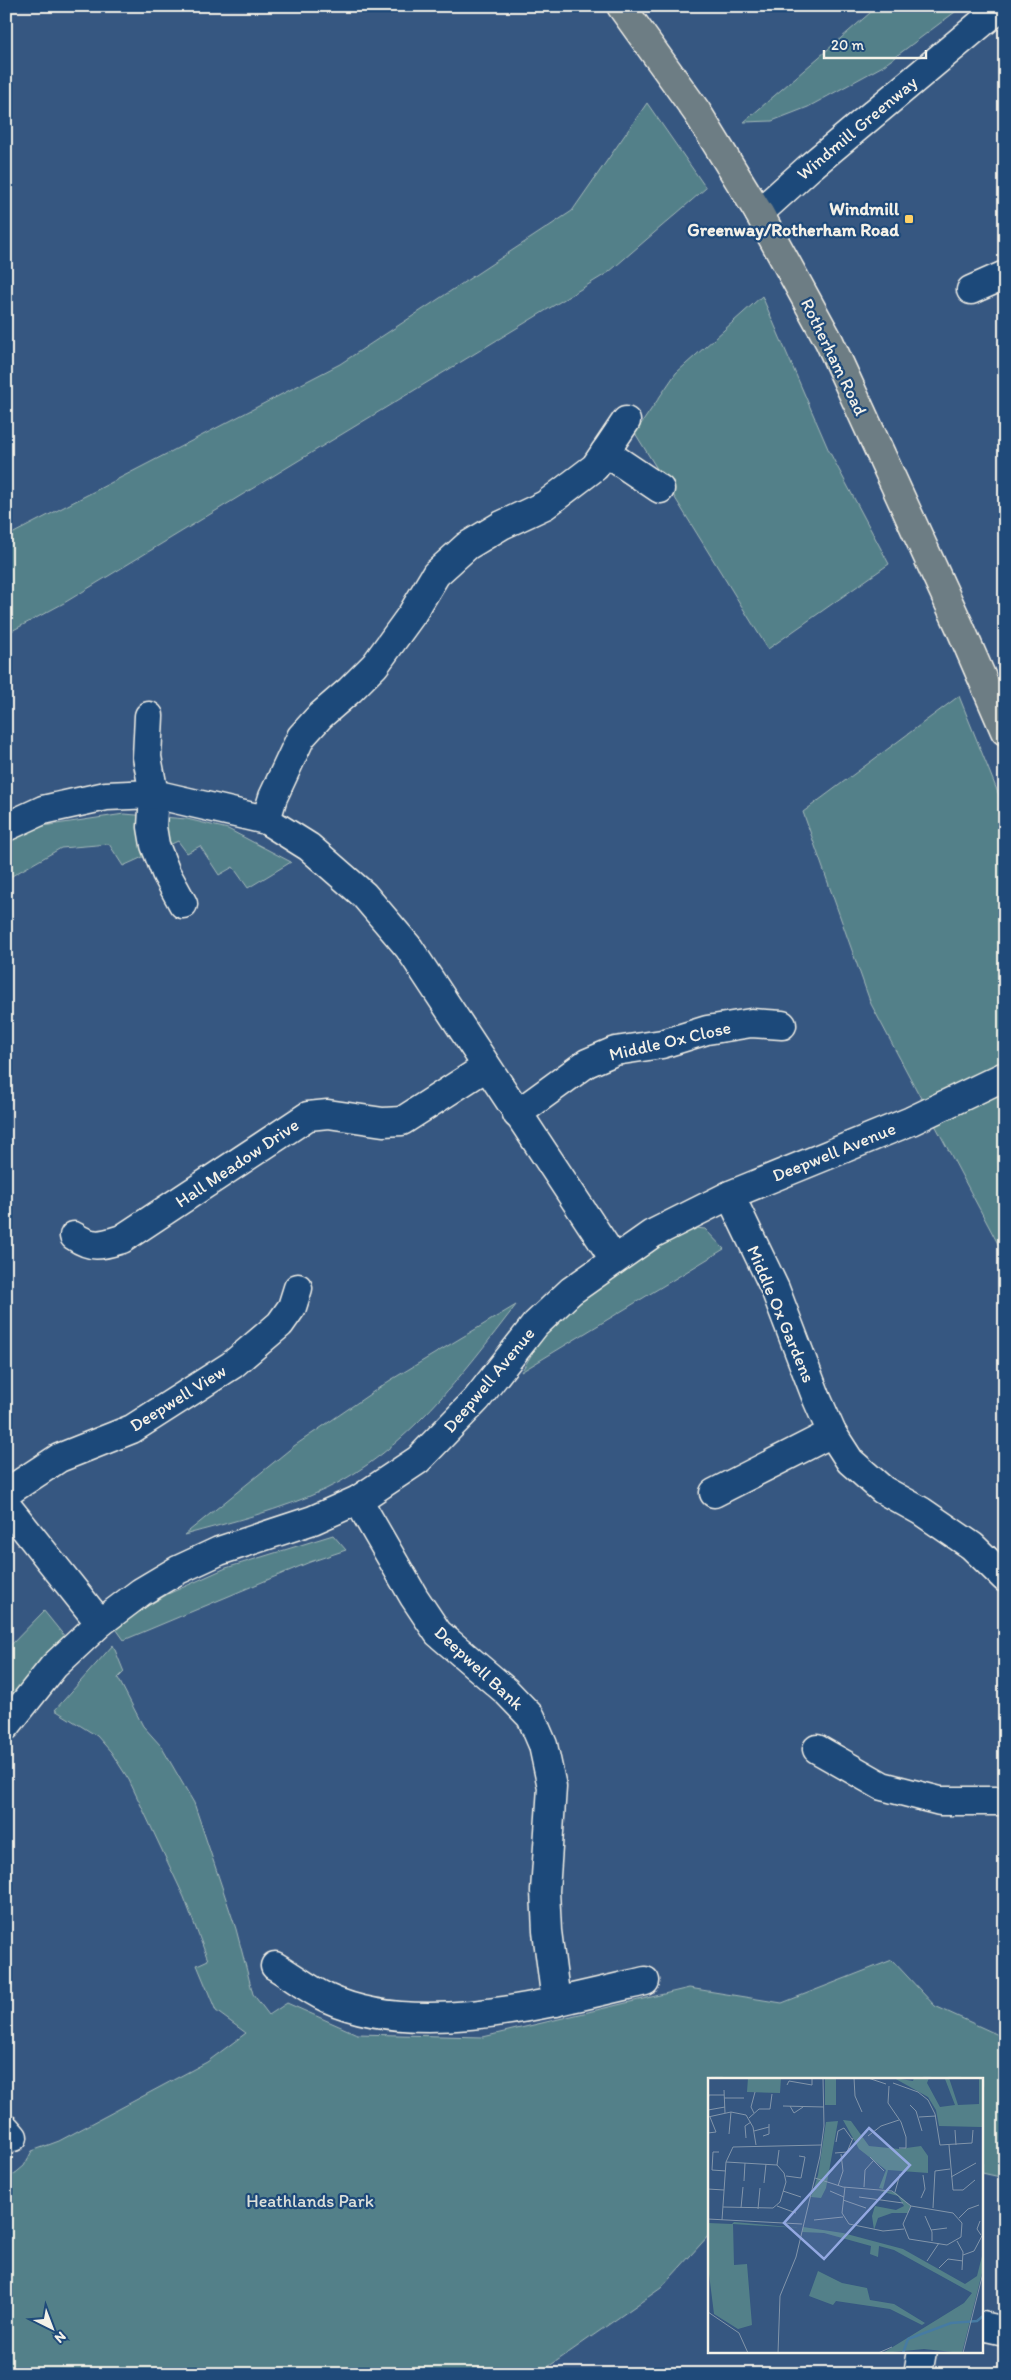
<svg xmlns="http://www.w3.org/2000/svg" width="1011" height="2380" font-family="Itim,sans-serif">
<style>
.green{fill:#538089;stroke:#a4b8b8}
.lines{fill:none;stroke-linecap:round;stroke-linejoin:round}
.minor-casing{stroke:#f4f1e8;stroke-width:31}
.major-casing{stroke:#f4f1e8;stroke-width:31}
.minor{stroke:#1f4a7a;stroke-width:28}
.major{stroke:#6d7d84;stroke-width:28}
.poi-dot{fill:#ffd166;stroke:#1f4a7a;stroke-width:2}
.labels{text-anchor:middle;stroke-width:4.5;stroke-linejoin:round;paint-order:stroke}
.street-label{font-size:18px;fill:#f4f1e8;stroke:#1f4a7a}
.poi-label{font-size:18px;font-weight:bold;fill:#f4f1e8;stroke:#1f4a7a;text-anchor:end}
.park-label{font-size:18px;fill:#dce0da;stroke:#1f4a7a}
.inset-river{fill:none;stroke:#467ba3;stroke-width:2.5}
.inset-road{fill:none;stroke:#8295aa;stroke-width:1}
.view{fill:#93a8e1;fill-opacity:0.15;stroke:#93a8e1;stroke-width:2.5}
.inset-edge{fill:none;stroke:#f4f1e8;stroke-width:2.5}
</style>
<rect width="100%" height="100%" fill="#365781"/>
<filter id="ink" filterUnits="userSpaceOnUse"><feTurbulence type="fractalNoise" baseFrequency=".02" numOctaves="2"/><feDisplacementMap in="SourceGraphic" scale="10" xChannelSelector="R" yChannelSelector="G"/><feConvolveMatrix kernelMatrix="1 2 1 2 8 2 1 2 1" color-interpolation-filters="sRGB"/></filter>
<g filter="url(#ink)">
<g class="green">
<polygon points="878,6 963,6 883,66 808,107 772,121 744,122"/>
<polygon points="647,103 706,188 609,272 64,603 6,634 6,537 340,364 572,211"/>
<polygon points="762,296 829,451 889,564 768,649 635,433 676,373"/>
<polygon points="959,696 1005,810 1005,1257 871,1004 803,812"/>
<polygon points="124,814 187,819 228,829 291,862 248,888 233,867 219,875 200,846 187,853 178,841 123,866 109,844 61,848 10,877 6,872 6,839 43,826"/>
<polygon points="696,1228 705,1229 724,1249 521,1372 544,1334 584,1299 619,1272 657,1248"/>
<path d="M516 1305C463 1374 406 1451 326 1489 281 1510 231 1522 184 1535L294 1446 389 1381Z"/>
<polygon points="333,1535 346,1550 310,1562 124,1640 114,1626 168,1594 226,1568"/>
<polygon points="44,1611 74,1648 6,1726 6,1650"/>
<polygon points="113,1645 124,1672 118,1678 143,1726 161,1746 194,1803 236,1929 253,1994 269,2015 287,2003 357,2034 483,2037 689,1988 782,2003 892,1960 935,2006 1005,2038 1005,2178 982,2173 982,2079 710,2079 710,2234 661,2288 538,2374 6,2374 6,2181 24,2166 32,2151 59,2141 207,2062 246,2033 216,2011 197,1965 208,1960 184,1897 129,1780 111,1752 97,1736 55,1710"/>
</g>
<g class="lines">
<defs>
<g id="minor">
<polyline points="759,213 810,167 1002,6"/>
<polyline points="971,290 1005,275"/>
<polyline points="605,452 660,489"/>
<polyline points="149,716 147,757 154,794 152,827 155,845 166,873 183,904"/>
<polyline points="266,820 273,797 301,737 320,716 350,690 375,665 412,614 436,574 467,546 502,525 545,505 595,467 626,421"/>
<polyline points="6,827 43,810 106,796 154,794 266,820 309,847 364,895 409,948 614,1259"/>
<polyline points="517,1114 587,1063 615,1051 662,1044 707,1030 751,1023 782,1025"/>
<polyline points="730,1195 775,1289 817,1399 832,1433 850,1461 883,1490 921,1511 972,1546 1005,1578"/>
<path d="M74 1236C93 1249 102 1245 122 1239L308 1116 328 1114 383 1122 402 1121 486 1067"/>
<polyline points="6,1493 59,1458 132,1429 232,1365 280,1324 292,1307 298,1288"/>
<polyline points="714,1493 832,1433"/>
<polyline points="358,1500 414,1597 438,1633 506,1691 531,1717 543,1745 552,1787 545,1891 547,1931 556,2002"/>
<polyline points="6,1505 100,1623"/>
<polyline points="6,1726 54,1666 100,1623 141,1592 178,1570 219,1551 313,1520 358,1500 418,1460 477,1399 535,1325 571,1291 652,1234 730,1195 911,1121 1005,1076"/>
<polyline points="817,1749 882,1786 940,1801 1005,1801"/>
<path d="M275 1966C292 1976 309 1990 327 1998 418 2040 551 2003 645 1981"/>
<polyline points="6,2129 13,2137"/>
<polyline points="982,2326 1005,2331"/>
<polyline points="918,2374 922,2351"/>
</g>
<polyline id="major" points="621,6 697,112 759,213 829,341 959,625 1005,731"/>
</defs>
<use href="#minor" class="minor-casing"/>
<use href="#major" class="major-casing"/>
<use href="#minor" class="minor"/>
<use href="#major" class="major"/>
</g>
</g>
<rect class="poi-dot" x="904" y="214" width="10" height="10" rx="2.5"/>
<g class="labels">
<g class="street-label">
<text transform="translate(857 128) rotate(-40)" y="6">Windmill Greenway</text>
<text transform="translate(834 357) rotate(64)" y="6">Rotherham Road</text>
<text transform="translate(670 1041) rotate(-13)" y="6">Middle Ox Close</text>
<text transform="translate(834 1152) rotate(-22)" y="6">Deepwell Avenue</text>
<text transform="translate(237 1163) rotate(-34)" y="6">Hall Meadow Drive</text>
<text transform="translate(781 1314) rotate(67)" y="6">Middle Ox Gardens</text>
<text transform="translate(489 1380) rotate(-50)" y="6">Deepwell Avenue</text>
<text transform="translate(178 1398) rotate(-32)" y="6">Deepwell View</text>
<text transform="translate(479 1668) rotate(43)" y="6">Deepwell Bank</text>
</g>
<g class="poi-label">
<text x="899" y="215">Windmill<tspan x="899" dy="21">Greenway/Rotherham Road</tspan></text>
</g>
<g class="park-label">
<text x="310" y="2207">Heathlands Park</text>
</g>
</g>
<g transform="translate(708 2078)">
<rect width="275" height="275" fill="#365781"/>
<path d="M40 0H73L72 15 39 14ZM117 0H128V27H117ZM186 0 205 3 206 0H221L219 5 232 29 247 27 237 1 232 0H241L250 27 271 26V0H275V60L274 49 231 48 228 32 220 19ZM135 42 143 43 161 68 191 71 213 68 220 78V95L180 92 175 111 171 110 178 92 151 71ZM130 43 118 110 113 120 103 119 110 97 118 44ZM172 113 187 114 203 128 200 135H184L170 140 166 152 164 138 167 128 188 132 196 128 190 118ZM26 144 91 150 25 146 26 187 39 186 44 247 30 251 6 236 0 188V145L24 146ZM95 149 135 155 195 171 257 206 269 198 275 174V191L254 275 216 271 175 275 256 225 264 215 186 172 171 168 170 179 162 176 163 168 116 155 94 154ZM110 193 134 205 159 210 162 222 186 226 217 245 214 247 182 231 128 223 125 227 101 218Z" fill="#538089"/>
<path class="inset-river" d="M195 275 200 261 243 245 269 243 275 238"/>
<path class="inset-road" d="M146 0 147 18 154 34M160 0 178 6M185 5 210 14 220 22 227 36 232 67 264 65 265 52M79 7 81 3 104 7V0M181 8 180 25 193 44 198 59V70H191M16 12 17 35M16 20H36M0 22 1 17H16M202 27 208 33 214 53M75 28 116 29M82 28 86 35 95 29M0 32 17 29M46 35 43 29 47 14M0 39 23 34 38 37 45 49 48 67M211 39 228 38M41 40 51 31H62L64 16M247 52 248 67M46 53 61 49M0 55 8 54 2 39M21 56 23 34M55 58 61 56V46M160 58 173 48 191 42M38 60 37 48 43 44M128 64 130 53 136 50 144 61M241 67 245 112H255L267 102M11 74H5L4 92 18 93M127 75 139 74 145 60M162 79 176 93M69 87 71 72M78 98 93 100 97 79 91 78M243 99 268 85M107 100 135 109 184 113 203 128 245 135 254 145 253 159 239 167 201 161 195 146 203 128M36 103 37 85M56 105 58 86M130 108 135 93 133 76M137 109 134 135 141 146 175 153 196 151M156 109 157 92 166 82M0 111 16 112M75 113 93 119M122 113 136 119M187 114 192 96M151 119 195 125M213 120 217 111 215 97M135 122 158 130M69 128 88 135M15 129 65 130 72 124 78 104 76 95 69 87 18 84M33 130 35 109M225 130 227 93 242 91M50 131 52 110M217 138 224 154V163M251 140 260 131 271 127M0 141 94 146M14 142 18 84 25 69 113 67M106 142 135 139M272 143 269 151 273 157M223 152 239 150M249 163 255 174 254 192M255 177 266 173 275 156M219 183 231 165M231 190 240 181 255 183M0 234 31 255 40 275M70 275 72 218 88 179 112 78 116 48 115 0M170 275 184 269M255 275 275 195"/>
<path class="view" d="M161 50 202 87 116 181 76 145Z"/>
<rect width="275" height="275" class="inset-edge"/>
</g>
<rect width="1011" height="2380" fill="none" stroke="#1f4a7a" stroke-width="25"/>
<rect x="12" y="12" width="986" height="2355" fill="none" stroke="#f4f1e8" stroke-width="2" filter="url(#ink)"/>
<g transform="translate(52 2328) rotate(138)" stroke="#1f4a7a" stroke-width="4" paint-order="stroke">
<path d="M0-4L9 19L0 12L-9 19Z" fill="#f4f1e8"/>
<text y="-8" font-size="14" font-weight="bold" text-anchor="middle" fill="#f4f1e8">N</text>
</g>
<path d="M824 50v8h102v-8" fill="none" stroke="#f4f1e8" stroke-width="2.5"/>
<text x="831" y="50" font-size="15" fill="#f4f1e8" stroke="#1f4a7a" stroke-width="4" paint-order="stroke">20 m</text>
</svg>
